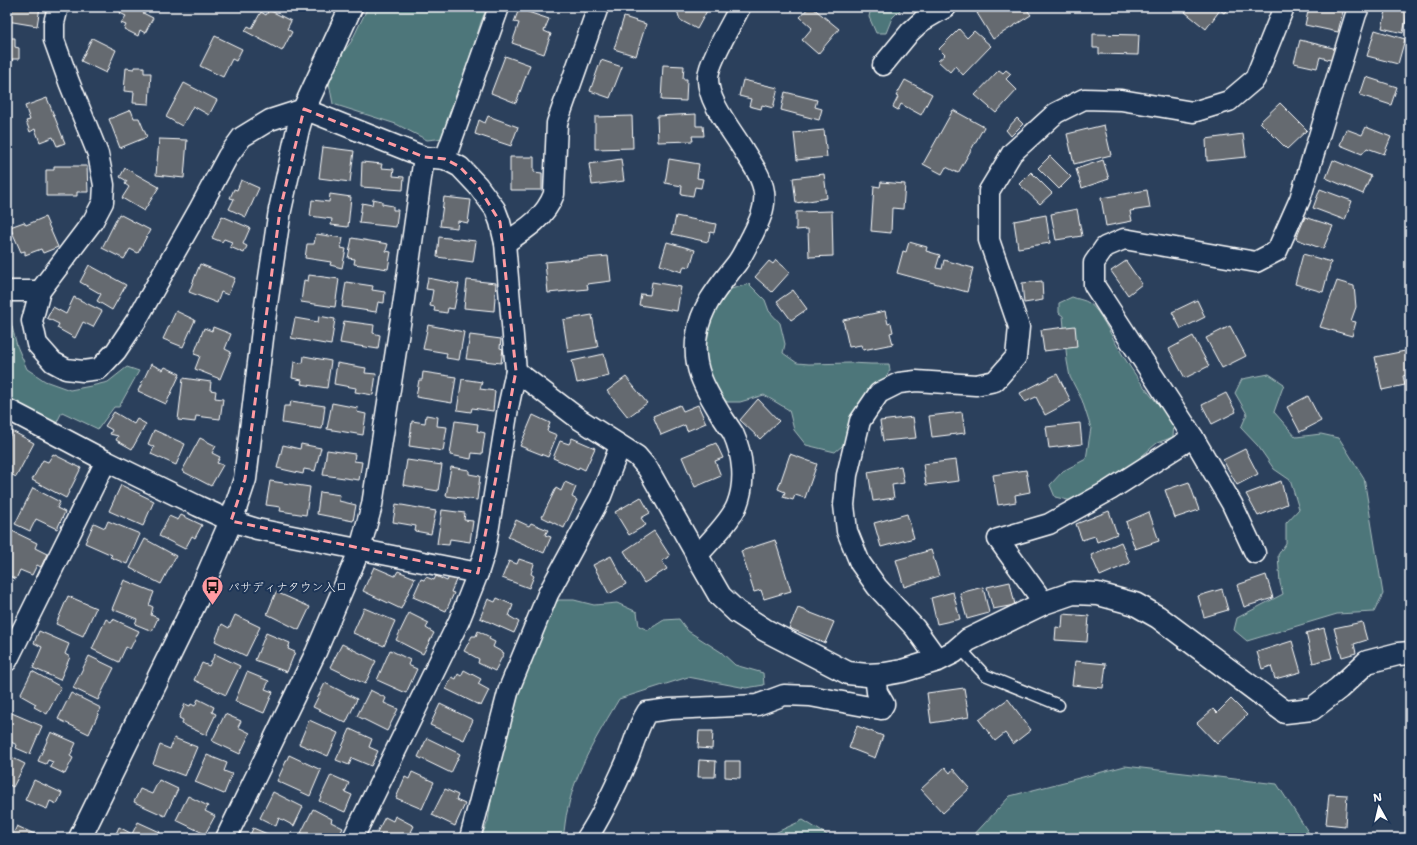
<svg xmlns="http://www.w3.org/2000/svg" width="1417" height="845" font-family="'Shantell Sans','Klee One',sans-serif">
<style>
.green{fill:#4e767a;stroke:#a6babc}
.building{fill:#656a70;stroke:#fff}
.lines{fill:none;stroke-linecap:round;stroke-linejoin:round}
.lane-casing{stroke:#fff;stroke-width:13}
.street-casing{stroke:#fff;stroke-width:23}
.secondary-casing{stroke:#fff;stroke-width:25}
.lane{stroke:#1d3557;stroke-width:10}
.street{stroke:#1d3557;stroke-width:20}
.secondary{stroke:#1d3557;stroke-width:22}
.marked{fill:none;stroke:#ff9aa2;stroke-width:3;stroke-dasharray:8 5;stroke-linejoin:round}
.labels{text-anchor:middle;stroke-width:4;stroke-linejoin:round;paint-order:stroke}
.poi-label{font-size:12px;fill:#fff;stroke:#1d3557;text-anchor:start}
</style>
<rect width="100%" height="100%" fill="#2b405c"/>
<filter id="ink" filterUnits="userSpaceOnUse"><feTurbulence type="fractalNoise" baseFrequency=".025" numOctaves="2"/><feDisplacementMap in="SourceGraphic" scale="8" xChannelSelector="R" yChannelSelector="G"/><feConvolveMatrix kernelMatrix="1 2 1 2 8 2 1 2 1" color-interpolation-filters="sRGB"/></filter>
<g filter="url(#ink)">
<g class="green">
<polygon points="368,7 487,7 481,22 465,74 452,107 446,138 427,140 396,124 333,104 328,78 338,59 351,42"/>
<polygon points="871,7 903,7 892,18 886,33 876,33 869,17"/>
<polygon points="749,284 765,300 769,311 780,323 785,344 783,353 797,363 809,364 850,363 871,364 889,364 890,370 885,379 866,396 854,411 849,440 835,452 806,445 794,430 789,410 764,395 740,402 727,402 713,385 704,367 705,350 708,330 712,314 731,289"/>
<path d="M1072 297C1077 299 1085 300 1089 303 1100 310 1111 336 1118 347 1134 375 1151 398 1174 421L1173 437 1157 443 1121 474 1072 501 1055 497 1050 485 1063 471 1086 459 1091 428 1082 400 1070 377 1067 361 1063 316 1059 313V303Z"/>
<polygon points="7,314 10,319 17,346 27,369 45,381 70,390 91,386 108,382 127,367 139,371 119,407 114,407 98,429 62,412 56,424 7,402"/>
<polygon points="1269,374 1284,384 1274,412 1296,437 1321,434 1339,438 1364,478 1383,594 1374,612 1337,614 1247,641 1234,630 1237,618 1283,594 1280,583 1278,555 1286,543 1286,523 1299,509 1290,480 1274,469 1258,446 1241,428 1247,414 1235,393 1242,379"/>
<path d="M558 600H574L594 605 617 603 637 612 639 626 648 630 664 620 679 619 688 631 721 652 735 665 763 673 764 685 746 688 688 677 619 699C599 733 576 769 568 808 565 818 565 828 563 838H481L488 821 499 749 515 687 548 614Z"/>
<polygon points="1125,766 1277,784 1312,838 971,838 1010,796"/>
<polygon points="803,820 832,838 764,838"/>
</g>
<g class="building">
<polygon points="7,7 40,7 37,26 7,21"/>
<polygon points="123,7 145,8 143,13 153,18 145,33 140,30 138,36 124,29 126,25 121,23 126,16 120,13"/>
<polygon points="676,7 709,7 697,29 680,20"/>
<polygon points="809,7 812,7 839,29 818,54 802,40 812,28 800,17"/>
<polygon points="987,7 1025,7 1031,15 993,39 977,13"/>
<polygon points="1189,7 1229,7 1224,13 1220,10 1206,29 1185,12"/>
<polygon points="1309,7 1344,7 1338,32 1305,25"/>
<polygon points="1387,7 1409,7 1403,33 1382,28"/>
<polygon points="519,9 549,19 544,31 551,34 544,54 512,43 519,23 514,22"/>
<polygon points="269,10 291,21 287,29 292,32 282,51 245,31 248,26 252,28 261,12 266,15"/>
<polygon points="624,17 646,24 636,56 614,49"/>
<polygon points="959,29 967,38 974,31 991,46 963,75 955,66 950,72 938,61 945,55 939,49"/>
<polygon points="1375,30 1405,39 1398,64 1367,56"/>
<polygon points="1093,34 1139,35 1138,55 1099,54 1099,48 1093,48"/>
<polygon points="215,36 242,49 236,61 232,59 223,77 200,66"/>
<polygon points="7,38 15,38 15,47 19,48 19,59 12,59 12,62 7,62"/>
<polygon points="92,38 116,50 106,73 81,61"/>
<polygon points="1300,40 1337,49 1334,61 1320,57 1317,68 1294,63"/>
<polygon points="505,56 530,65 516,103 491,93"/>
<polygon points="601,60 622,67 610,98 590,91"/>
<polygon points="663,65 684,66 683,79 687,79 686,101 661,100"/>
<polygon points="134,67 144,67 144,73 151,73 149,104 133,103 134,92 124,91 126,68 134,69"/>
<polygon points="999,70 1003,73 1006,70 1011,74 1006,79 1017,90 996,113 975,95"/>
<polygon points="1366,77 1397,87 1391,105 1360,95"/>
<polygon points="743,80 778,88 773,108 762,105 761,109 749,106 751,99 739,96"/>
<polygon points="905,80 932,94 921,115 901,104 898,110 893,107 898,97 896,96"/>
<polygon points="184,83 217,100 209,115 193,106 182,126 166,117"/>
<polygon points="785,92 817,100 815,107 822,109 819,120 781,110"/>
<polygon points="47,98 65,143 57,146 53,137 40,142 35,129 30,132 26,121 30,120 25,106"/>
<polygon points="1280,103 1307,130 1287,149 1260,122"/>
<polygon points="131,110 134,118 139,118 147,137 120,148 109,119"/>
<polygon points="953,110 984,127 958,173 946,167 942,174 923,164"/>
<polygon points="696,114 696,126 703,126 704,136 692,136 693,141 658,142 657,116"/>
<polygon points="488,116 518,127 511,146 475,134 479,120 485,123"/>
<polygon points="632,116 633,148 595,149 595,117"/>
<polygon points="1017,118 1023,124 1011,136 1006,130"/>
<polygon points="1104,125 1111,155 1074,164 1067,134"/>
<polygon points="1366,127 1391,137 1384,154 1367,148 1362,154 1340,145 1346,129 1362,135"/>
<polygon points="824,130 827,157 797,160 794,133"/>
<polygon points="1243,134 1246,157 1207,161 1206,139"/>
<polygon points="159,139 187,140 184,178 156,175"/>
<polygon points="323,147 354,151 350,182 319,178"/>
<polygon points="1050,156 1071,177 1059,189 1038,168"/>
<polygon points="510,157 534,157 534,172 542,173 542,190 510,190"/>
<polygon points="621,159 624,181 592,185 589,164"/>
<polygon points="669,159 699,164 697,178 703,179 701,188 695,187 693,196 681,194 682,186 665,183"/>
<polygon points="1103,160 1109,179 1082,188 1076,169"/>
<polygon points="1333,160 1371,176 1363,194 1326,178"/>
<polygon points="362,162 382,164 381,168 394,169 393,176 404,177 403,190 361,187"/>
<polygon points="54,166 87,166 88,192 77,192 77,196 46,196 46,170 54,170"/>
<polygon points="125,168 159,187 144,211 122,198 129,187 125,184 127,181 120,177"/>
<polygon points="1031,172 1052,193 1040,204 1019,184"/>
<polygon points="824,174 827,198 796,203 793,178"/>
<polygon points="241,180 259,188 246,217 229,209 234,199 230,198 234,189 237,190"/>
<polygon points="881,182 905,184 903,209 892,208 891,233 871,231 874,186 880,187"/>
<polygon points="1320,189 1352,201 1345,220 1313,208"/>
<polygon points="1147,190 1150,208 1130,211 1132,221 1106,226 1101,198"/>
<polygon points="330,194 351,197 348,227 331,225 332,219 310,216 312,200 329,202"/>
<polygon points="444,197 471,200 468,223 458,221 457,228 440,226"/>
<polygon points="373,199 382,201 382,204 393,206 393,210 398,210 396,227 359,223 362,203 372,205"/>
<polygon points="1077,209 1082,236 1056,240 1051,214"/>
<polygon points="832,211 833,256 809,257 808,229 796,230 796,212"/>
<polygon points="119,214 150,230 138,253 130,249 124,259 102,248"/>
<polygon points="1046,215 1050,243 1018,248 1014,221"/>
<polygon points="222,216 250,228 243,244 247,246 244,253 230,247 232,242 224,239 222,242 212,238"/>
<polygon points="676,216 716,224 714,233 710,232 708,242 672,234"/>
<polygon points="45,217 58,247 43,253 41,249 25,255 25,251 21,252 10,227 24,222 26,225"/>
<polygon points="1305,217 1333,226 1323,249 1296,239"/>
<polygon points="316,234 343,238 341,248 346,249 342,268 330,265 331,262 305,258 307,244 314,244"/>
<polygon points="439,237 476,241 473,262 437,257"/>
<polygon points="352,238 388,244 386,251 391,252 388,269 354,264 355,259 348,258"/>
<polygon points="667,242 695,250 690,267 684,266 682,272 660,265"/>
<polygon points="909,242 927,247 926,251 940,255 936,268 942,269 944,260 973,268 967,292 897,273 903,251 906,252"/>
<polygon points="1303,254 1331,262 1323,292 1295,284"/>
<polygon points="608,256 611,281 587,284 588,289 548,293 545,262"/>
<polygon points="776,260 790,272 772,292 755,277 769,261 773,264"/>
<polygon points="1126,261 1142,284 1128,295 1111,271"/>
<polygon points="200,264 235,278 228,295 221,292 217,303 189,292"/>
<polygon points="89,265 126,285 112,310 97,301 101,294 80,282"/>
<polygon points="309,275 339,279 335,307 301,302 304,280 308,281"/>
<polygon points="428,278 459,284 454,309 448,308 447,313 434,311 435,307 430,306 433,290 426,289"/>
<polygon points="467,280 496,283 494,311 464,308"/>
<polygon points="1042,281 1043,300 1024,303 1022,283"/>
<polygon points="1337,281 1354,286 1356,307 1351,321 1356,322 1352,336 1320,327"/>
<polygon points="346,282 373,286 372,290 385,292 384,303 378,302 376,312 342,307"/>
<polygon points="652,282 681,287 677,311 639,305 641,294 650,295"/>
<polygon points="793,290 807,309 791,320 777,301"/>
<polygon points="74,297 102,311 93,327 83,322 75,338 57,328 59,324 47,318 53,307 66,314"/>
<polygon points="1197,300 1205,317 1181,329 1172,312"/>
<polygon points="176,311 195,320 183,347 163,339"/>
<polygon points="885,311 888,324 891,323 893,332 890,333 893,344 863,350 861,345 849,347 843,320"/>
<polygon points="592,315 598,347 568,352 563,320"/>
<polygon points="319,316 335,319 331,345 291,338 295,318 318,322"/>
<polygon points="344,321 374,325 373,333 380,335 378,349 340,343"/>
<polygon points="428,325 464,332 459,360 446,358 447,353 423,349"/>
<polygon points="1075,326 1077,347 1044,351 1041,330"/>
<polygon points="1230,326 1246,356 1222,368 1206,338"/>
<polygon points="213,327 231,334 225,349 231,352 220,379 195,369 200,356 194,354 204,328 212,331"/>
<polygon points="470,335 501,339 500,348 503,349 501,363 466,359"/>
<polygon points="1193,336 1209,366 1185,378 1169,349"/>
<polygon points="1410,350 1410,374 1403,376 1405,385 1382,390 1375,357"/>
<polygon points="604,354 609,376 577,383 572,361"/>
<polygon points="304,356 331,361 327,388 301,384 302,380 292,378 294,362 303,363"/>
<polygon points="337,363 366,368 365,373 376,374 373,395 355,392 356,388 334,384"/>
<polygon points="151,364 163,370 165,367 180,374 166,404 138,391"/>
<polygon points="423,372 456,377 452,403 416,397 419,380 422,380"/>
<polygon points="1057,374 1071,401 1045,415 1036,397 1025,402 1020,393"/>
<polygon points="626,377 647,403 628,417 607,391"/>
<polygon points="183,378 211,382 210,390 216,391 215,398 223,399 220,419 196,416 195,422 178,420"/>
<polygon points="462,379 482,382 480,389 495,391 493,411 472,408 471,412 457,410"/>
<polygon points="1226,393 1236,412 1212,424 1202,405"/>
<polygon points="1308,396 1321,421 1300,432 1287,407"/>
<polygon points="758,399 779,421 760,439 740,420"/>
<polygon points="291,401 325,406 322,429 282,423 284,406 290,406"/>
<polygon points="332,403 358,408 357,412 366,414 363,435 327,429"/>
<polygon points="680,405 683,411 698,405 706,423 687,431 685,425 661,435 653,416"/>
<polygon points="114,412 134,424 137,419 146,424 132,449 116,440 118,436 110,434 112,430 105,426"/>
<polygon points="962,412 965,433 932,437 929,416"/>
<polygon points="426,415 438,417 437,426 447,427 443,451 409,446 412,421 425,423"/>
<polygon points="533,415 550,423 547,431 557,435 548,457 520,446"/>
<polygon points="913,417 916,438 883,441 880,421"/>
<polygon points="455,421 478,424 477,431 485,433 482,454 472,453 471,459 450,455"/>
<polygon points="1080,423 1082,444 1049,448 1046,427"/>
<polygon points="154,430 185,444 176,465 151,454 154,447 148,444"/>
<polygon points="12,431 34,443 16,477 7,472 7,442"/>
<polygon points="200,438 216,446 212,453 220,457 217,463 223,465 211,486 182,471"/>
<polygon points="572,438 595,448 585,470 579,467 578,469 553,458 560,441 569,444"/>
<polygon points="716,443 723,458 715,461 721,476 695,487 682,457"/>
<polygon points="301,444 321,448 315,471 304,469 303,474 277,468 283,445 300,449"/>
<polygon points="1245,449 1258,474 1237,485 1223,460"/>
<polygon points="327,450 355,454 354,461 362,462 359,480 323,475"/>
<polygon points="53,454 81,468 66,498 32,480 43,460 48,462"/>
<polygon points="790,454 817,464 805,498 795,495 793,500 783,497 785,492 778,489"/>
<polygon points="407,460 442,465 438,491 403,485"/>
<polygon points="956,460 959,481 926,485 923,464"/>
<polygon points="901,466 904,483 892,485 894,498 873,501 868,472"/>
<polygon points="451,467 469,470 469,474 480,476 477,500 446,496"/>
<polygon points="1026,470 1030,492 1015,495 1016,502 998,505 993,475"/>
<polygon points="270,481 310,487 306,515 280,511 281,507 266,505"/>
<polygon points="1281,481 1287,504 1258,516 1246,494"/>
<polygon points="565,482 576,487 572,497 577,500 564,528 542,517 556,488 561,491"/>
<polygon points="1189,482 1199,510 1175,518 1165,490"/>
<polygon points="121,485 154,501 143,526 109,511"/>
<polygon points="33,488 60,502 57,508 65,512 57,529 36,519 30,531 15,524"/>
<polygon points="320,492 340,495 339,501 356,505 353,521 317,514"/>
<polygon points="641,497 650,513 641,518 646,525 629,535 615,512"/>
<polygon points="396,504 436,511 431,534 415,531 416,526 393,522"/>
<polygon points="442,510 465,513 464,520 473,521 470,542 450,539 449,545 437,544"/>
<polygon points="1109,511 1117,534 1097,542 1095,536 1082,540 1076,524"/>
<polygon points="1149,512 1159,541 1135,549 1126,522"/>
<polygon points="907,514 914,538 881,547 874,523"/>
<polygon points="181,515 202,525 195,538 192,536 185,549 159,536 169,516 178,520"/>
<polygon points="516,520 529,526 531,523 548,530 545,535 551,537 544,553 508,537"/>
<polygon points="108,521 140,534 127,564 110,557 112,555 85,543 94,523 105,528"/>
<polygon points="8,529 37,543 35,548 47,554 41,567 37,565 32,575 20,570 16,579 7,575"/>
<polygon points="654,531 670,556 662,561 667,569 644,583 624,551"/>
<polygon points="145,539 176,556 161,584 130,568"/>
<polygon points="775,540 791,591 764,599 761,590 754,592 741,551"/>
<polygon points="1121,542 1130,563 1100,576 1091,555"/>
<polygon points="931,550 939,576 904,587 896,560"/>
<polygon points="611,556 626,584 609,594 593,565"/>
<polygon points="519,559 534,564 531,574 534,576 529,588 502,578 509,561 517,564"/>
<polygon points="374,567 395,576 398,571 415,578 401,609 363,591"/>
<polygon points="1266,575 1273,598 1244,607 1237,585"/>
<polygon points="436,576 447,581 449,577 456,580 451,592 454,593 446,611 413,597 421,579 424,580 426,577 434,580"/>
<polygon points="124,580 154,592 149,605 153,607 151,615 158,618 152,631 135,624 137,619 112,609"/>
<polygon points="1010,582 1015,605 993,609 987,587"/>
<polygon points="983,587 989,613 967,619 960,593"/>
<polygon points="1222,589 1228,610 1204,617 1198,596"/>
<polygon points="276,592 310,607 299,630 267,614"/>
<polygon points="953,592 960,619 937,624 931,598"/>
<polygon points="68,596 96,608 83,636 56,624"/>
<polygon points="497,598 513,605 509,616 519,622 514,633 480,618 488,599 495,602"/>
<polygon points="364,608 395,621 384,646 353,633"/>
<polygon points="798,608 834,622 825,643 789,628"/>
<polygon points="409,613 429,623 426,628 434,633 423,654 396,640"/>
<polygon points="1063,614 1089,616 1087,642 1055,640 1056,627 1062,628"/>
<polygon points="235,615 260,627 246,656 215,641 222,624 229,628"/>
<polygon points="106,619 111,622 113,619 139,631 130,649 126,647 119,662 92,649"/>
<polygon points="1362,622 1367,640 1354,644 1356,653 1342,657 1334,628"/>
<polygon points="1324,628 1332,658 1313,663 1306,633"/>
<polygon points="39,631 69,644 65,654 70,657 60,680 33,668 42,647 34,643"/>
<polygon points="478,631 490,637 489,639 495,642 493,647 504,653 495,671 478,663 479,659 464,651 472,636 476,636"/>
<polygon points="266,633 290,643 288,649 295,652 287,672 255,660"/>
<polygon points="1292,641 1301,672 1275,679 1271,666 1262,669 1257,652"/>
<polygon points="342,644 376,661 365,684 330,667"/>
<polygon points="390,650 410,660 408,665 417,669 406,693 377,680"/>
<polygon points="215,654 240,666 226,695 194,680 202,663 209,666"/>
<polygon points="89,656 114,668 98,700 73,688"/>
<polygon points="1075,661 1106,664 1103,688 1072,685"/>
<polygon points="464,670 481,679 478,684 489,690 481,706 446,689 452,677 456,679 458,674 461,676"/>
<polygon points="32,671 61,687 47,714 34,707 36,704 20,695"/>
<polygon points="247,672 269,681 265,689 273,692 264,713 235,701"/>
<polygon points="325,683 357,699 346,723 313,707"/>
<polygon points="964,688 969,717 931,723 927,693"/>
<polygon points="370,690 386,698 384,703 398,709 387,731 357,716"/>
<polygon points="71,693 101,708 89,734 58,719"/>
<polygon points="198,699 214,707 212,712 216,714 206,735 182,724 183,720 179,718 185,704 190,706 191,704 195,706"/>
<polygon points="1008,699 1031,730 1013,744 1005,733 995,741 979,720"/>
<polygon points="1231,699 1247,715 1217,744 1197,723 1213,709 1217,713"/>
<polygon points="440,704 473,720 464,740 430,725"/>
<polygon points="7,711 42,726 30,754 16,748 17,745 7,740"/>
<polygon points="225,714 241,721 238,727 250,733 240,754 212,741"/>
<polygon points="309,720 338,733 328,756 299,744"/>
<polygon points="857,726 883,736 875,758 849,748"/>
<polygon points="350,729 372,739 369,747 378,751 371,766 352,758 349,765 336,760"/>
<polygon points="699,731 713,731 712,749 698,748"/>
<polygon points="51,732 76,743 70,756 73,758 65,774 50,767 53,762 48,760 46,764 38,761"/>
<polygon points="174,738 197,747 185,776 153,764 160,745 170,749"/>
<polygon points="427,738 460,754 451,773 418,757"/>
<polygon points="7,755 25,764 13,787 7,784"/>
<polygon points="207,755 227,763 224,771 232,774 224,794 195,782"/>
<polygon points="289,755 321,770 310,796 277,781"/>
<polygon points="699,760 716,761 715,777 698,777"/>
<polygon points="725,761 740,761 740,778 725,777"/>
<polygon points="945,767 950,773 953,769 970,788 943,813 921,789"/>
<polygon points="412,772 434,782 422,809 396,798 405,777 409,779"/>
<polygon points="331,775 349,783 345,792 352,795 345,812 319,801"/>
<polygon points="34,780 62,793 57,804 50,801 47,809 25,800"/>
<polygon points="159,780 178,789 165,816 134,802 140,789 152,794"/>
<polygon points="445,789 458,795 456,800 465,804 455,826 432,815"/>
<polygon points="273,792 303,807 294,826 279,818 276,826 260,818"/>
<polygon points="1329,794 1347,795 1345,826 1326,824"/>
<polygon points="188,796 208,806 205,811 215,816 205,834 176,820"/>
<polygon points="313,809 332,819 331,822 343,828 338,838 312,838 301,833"/>
<polygon points="395,816 414,826 411,832 415,834 413,838 380,838 382,834 377,832 385,817 393,821"/>
<polygon points="138,822 160,832 157,838 114,838 119,827 132,834"/>
<polygon points="17,826 43,838 11,838"/>
<polygon points="253,828 277,838 249,838"/>
</g>
<g class="lines">
<defs>
<polyline id="lane" points="960,648 985,675 1059,705"/>
<g id="street">
<polyline points="883,65 910,32 922,21 946,7"/>
<polyline points="445,159 499,7"/>
<path d="M505 243C525 230 545 218 554 194L557 123 598 7"/>
<polyline points="7,291 40,291 93,221 103,202 104,185 98,154 69,82 54,40 54,23 58,7"/>
<polyline points="40,291 32,321 37,344 53,362 66,369 83,371 99,369 116,351 136,321 200,208 228,156 242,137 270,120 304,109 424,157 445,159 460,167 478,186 495,209 500,222 505,243 516,371 508,408 485,551 478,573 459,621 353,838"/>
<path d="M516 371 579 419 637 456 648 469 697 556C709 542 731 521 737 505 746 482 743 455 733 433 729 427 725 421 721 415 705 389 691 366 697 334 701 306 720 285 737 263 743 255 747 245 752 236 759 222 766 208 764 192 762 177 752 164 744 151 732 130 707 102 708 77 709 61 732 23 740 7"/>
<polyline points="7,409 106,461 198,506 231,521 257,529 478,573"/>
<polyline points="1255,553 1232,504 1193,437 1094,285 1094,263 1105,247 1124,239 1256,262 1277,251 1300,199 1356,14 1359,7"/>
<polyline points="1044,603 998,539 1049,524 1110,490 1193,437"/>
<polyline points="938,660 915,628 877,587 860,563 847,531 844,505 847,475 860,421 879,393 899,383 916,381 976,385 995,381 1016,357 1019,327 989,240 989,191 1012,153 1056,113 1084,99 1121,100 1193,112 1229,101 1255,79 1284,7"/>
<polyline points="7,661 106,461"/>
<polyline points="226,838 316,652 360,549 372,505 404,299 424,157"/>
<polyline points="470,838 509,689 548,594 601,496 620,446"/>
<path d="M587 838C602 816 617 783 628 758 634 743 638 726 647 712L670 709 757 705 784 695 810 696 881 709 884 704 877 692 875 675"/>
</g>
<g id="secondary">
<polyline points="697,556 720,596 737,612 765,630 848,673 867,675 885,674 902,671 938,660 954,652 968,640 1044,603 1073,593 1098,594 1135,604 1158,617 1285,712 1312,709 1339,688 1367,662 1398,654 1410,653"/>
<polyline points="80,838 198,597 231,521 245,479 266,305 280,210 298,129 304,109 351,7"/>
</g>
</defs>
<use href="#lane" class="lane-casing"/>
<use href="#street" class="street-casing"/>
<use href="#secondary" class="secondary-casing"/>
<use href="#lane" class="lane"/>
<use href="#street" class="street"/>
<use href="#secondary" class="secondary"/>
</g>
</g>
<path class="marked" d="M304 109 424 157 445 159 460 167 478 186 500 222 516 371 478 573 231 521 245 479 280 210Z"/>
<defs>
<symbol id="bus-pin" viewBox="-11 -11 22 30"><path d="M0 17L-7.5 6A9.5 9.5 0 1 1 7.5 6Z" fill="#ff9aa2" stroke="#1d3557"/><path d="M-5-6H5V4H4V6H2V4H-2V6H-4V4H-5ZM-3.5-4V0h7V-4ZM-3.5 1.2v1.5H-2V1.2ZM2 1.2v1.5H3.5V1.2Z" fill="#111"/></symbol>
</defs>
<g fill-rule="evenodd">
<use href="#bus-pin" x="200" y="574" width="25" height="34"/>
</g>
<g class="labels">
<g class="poi-label">
<text x="228" y="591">パサディナタウン入口</text>
</g>
</g>
<rect width="1417" height="845" fill="none" stroke="#1d3557" stroke-width="24"/>
<rect x="12" y="12" width="1393" height="821" fill="none" stroke="#fff" stroke-width="1.5" filter="url(#ink)"/>
<g transform="translate(1379 807) rotate(352)" stroke="#1d3557" stroke-width="3" paint-order="stroke">
<path d="M0-3L7 15L0 10L-7 15Z" fill="#ffffff"/>
<text y="-6" font-size="11" font-weight="bold" text-anchor="middle" fill="#ffffff">N</text>
</g>
</svg>
